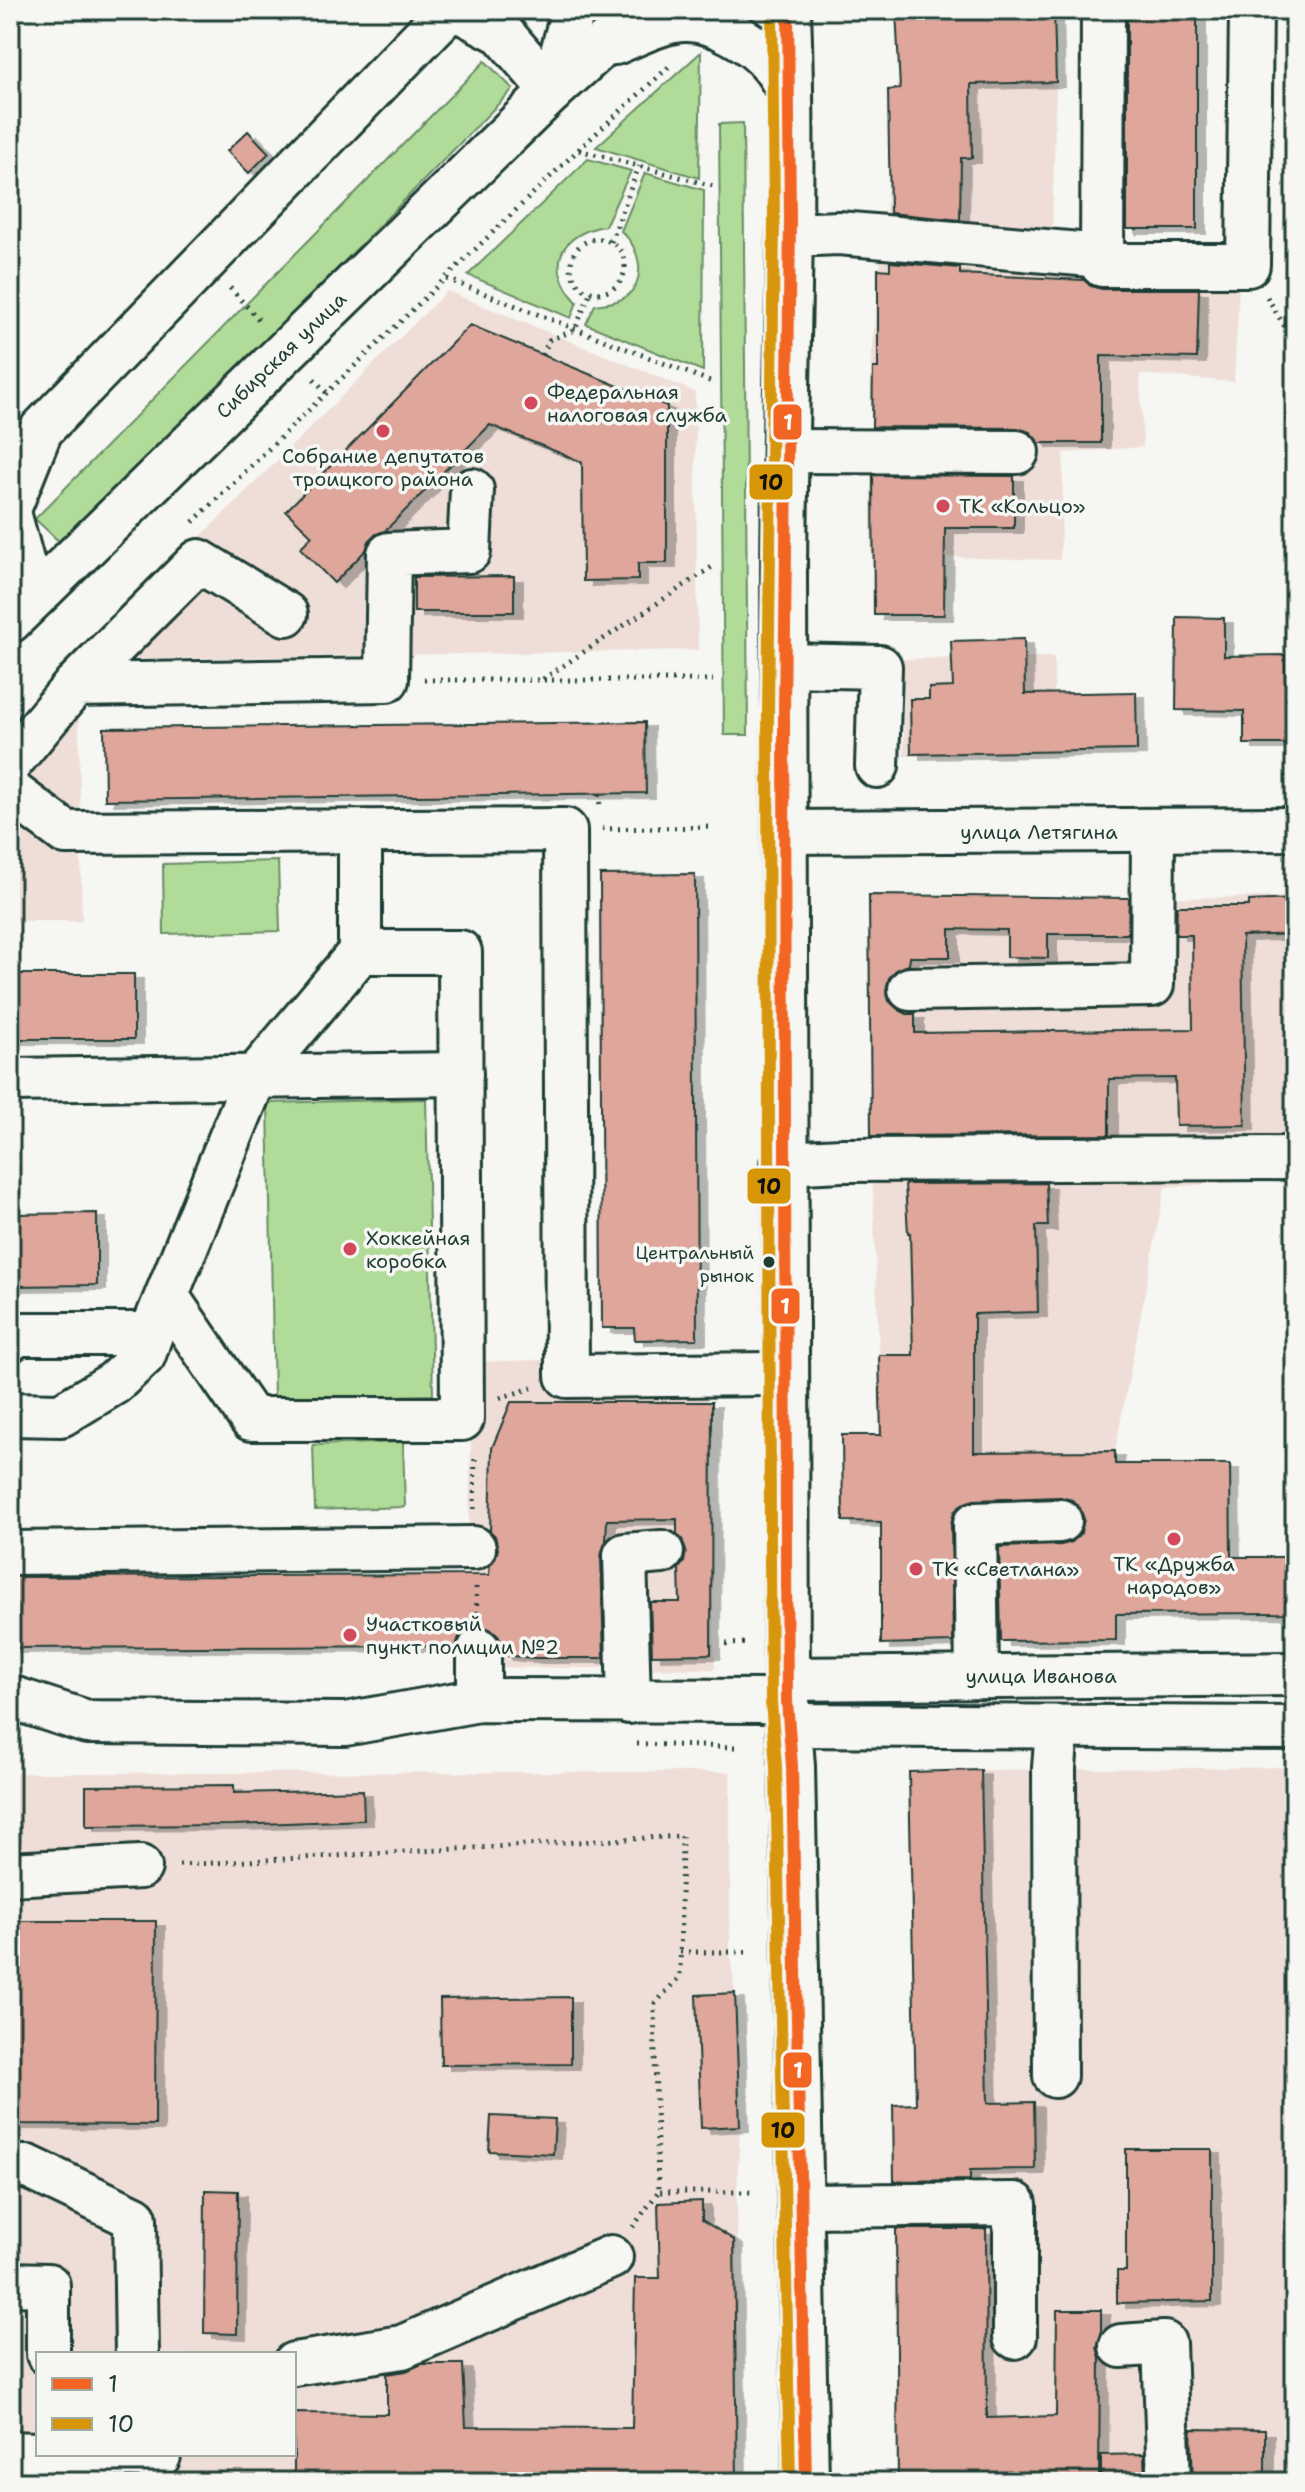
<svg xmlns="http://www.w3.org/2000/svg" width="1305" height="2492" font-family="'Shantell Sans',sans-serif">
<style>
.built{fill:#efded8;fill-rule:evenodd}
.green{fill:#b1db98;stroke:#688c66;stroke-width:2}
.building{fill:#dfa69b;stroke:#1f3d34;stroke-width:2;filter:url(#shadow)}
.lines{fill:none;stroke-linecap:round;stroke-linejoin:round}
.minor-casing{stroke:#1f3d34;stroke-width:48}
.major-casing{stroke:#1f3d34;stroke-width:50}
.path{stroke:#1f3d34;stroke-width:5;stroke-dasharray:2 6;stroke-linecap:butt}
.minor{stroke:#f6f6f2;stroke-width:42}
.major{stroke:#f6f6f2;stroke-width:44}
.bus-1-casing{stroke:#f6f6f2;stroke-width:18}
.bus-2-casing{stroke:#f6f6f2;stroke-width:18}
.bus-1{stroke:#f26522;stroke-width:12}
.bus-2{stroke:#d79608;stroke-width:12}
.poi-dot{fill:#d1495b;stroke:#f6f6f2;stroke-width:3}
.bus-dot{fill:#1f3d34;stroke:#f6f6f2;stroke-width:3}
.labels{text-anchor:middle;stroke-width:7;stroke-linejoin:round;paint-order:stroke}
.bus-label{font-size:18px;fill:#1f3d34;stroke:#f6f6f2;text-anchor:end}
.street-label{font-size:20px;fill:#1f3d34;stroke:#f6f6f2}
.poi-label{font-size:20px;fill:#1f3d34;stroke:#f6f6f2;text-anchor:start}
.line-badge{stroke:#f6f6f2;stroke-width:3}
.badge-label{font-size:22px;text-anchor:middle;font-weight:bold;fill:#fff}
.pale-badge-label{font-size:22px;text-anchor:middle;font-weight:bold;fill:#111}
</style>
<defs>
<filter id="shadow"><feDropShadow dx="9" dy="5" stdDeviation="0" flood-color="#0004"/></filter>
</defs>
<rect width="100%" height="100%" fill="#f6f6f2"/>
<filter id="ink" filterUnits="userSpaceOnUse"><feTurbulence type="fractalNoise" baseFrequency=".0125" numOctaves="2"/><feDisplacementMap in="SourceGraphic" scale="16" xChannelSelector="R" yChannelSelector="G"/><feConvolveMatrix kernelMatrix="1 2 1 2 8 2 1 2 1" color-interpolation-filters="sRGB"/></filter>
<g filter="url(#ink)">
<g class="built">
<polygon points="896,10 1054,10 1056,82 1051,271 1239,286 1234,382 1140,374 1143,447 1064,453 1060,560 871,555 871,358 890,168 888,90 899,86"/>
<polygon points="447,291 695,392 698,650 78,660 82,921 10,921 10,728 77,660"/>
<polygon points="1054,657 1054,752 904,756 903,659"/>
<polygon points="869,895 1138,898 1295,897 1295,1178 1165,1187 1115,1451 1116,1640 881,1644 879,1355 870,1107"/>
<polygon points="705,1355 715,1669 465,1667 473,1362"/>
<polygon points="1295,1767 1295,2482 898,2482 893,2105 988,2102 981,1770"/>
<path d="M730 1772V1952L735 1993 740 2126 737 2191V2482H10V1773ZM38 2354H294V2454H38Z"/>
</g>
<g class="green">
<polygon points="701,52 699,178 596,147"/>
<polygon points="485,61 513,89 65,547 35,519"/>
<polygon points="743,123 748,735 724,735 719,124"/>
<path d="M588 159 631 171 605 226C560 233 544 267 577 302L571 318 468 275Z"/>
<path d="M645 173 704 190 703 371 586 324 595 305C605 303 618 303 627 296 648 278 639 247 621 231Z"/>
<polygon points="278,861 280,931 164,934 163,864"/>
<polygon points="426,1099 433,1395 274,1399 268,1103"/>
<polygon points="403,1442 405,1507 315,1510 313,1445"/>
</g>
<g class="building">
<polygon points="896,10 1054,10 1056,82 971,84 972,158 961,158 960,220 890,213 888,90 900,89"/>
<rect x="1127" y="10" width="70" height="219"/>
<polygon points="248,131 269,153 249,173 227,151"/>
<polygon points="890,262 960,268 960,274 1084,280 1091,286 1102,289 1199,289 1197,358 1101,356 1101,443 1039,443 1030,432 1017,428 872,427 873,368 878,368 878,269 890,270"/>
<polygon points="470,325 667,406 667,563 638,563 638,580 583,581 582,462 490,425 385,531 376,534 369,541 366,550 334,583 300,548 312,536 286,511"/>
<polygon points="873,475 1014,476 1014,528 945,528 944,615 874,615"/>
<polygon points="514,576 514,612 414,612 414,577"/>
<polygon points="1177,617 1224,618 1224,656 1285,655 1286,744 1244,744 1244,711 1176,710"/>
<polygon points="1024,639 1025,694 1136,692 1137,750 911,754 910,699 929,699 929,688 953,687 951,641"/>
<polygon points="645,722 646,793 105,800 104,728"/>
<polygon points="695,874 697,1339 635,1340 634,1328 602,1328 600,875"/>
<polygon points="869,895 1129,898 1128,934 1048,934 1048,958 1007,957 1007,930 950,929 950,957 910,957 909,965 897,969 889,978 886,990 889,1001 899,1010 907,1014 915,1014 915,1033 1193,1029 1192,935 1176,935 1177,906 1249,906 1249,901 1295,899 1295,934 1242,936 1245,1125 1176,1126 1175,1078 1109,1079 1109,1135 871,1136"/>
<rect x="10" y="974" width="124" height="65"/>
<polygon points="1046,1183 1048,1226 1036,1226 1038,1312 974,1314 974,1452 1115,1451 1115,1464 1230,1464 1231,1557 1295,1557 1295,1613 1116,1614 1116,1640 1001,1641 999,1547 1061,1545 1072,1542 1081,1533 1084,1519 1080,1508 1072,1500 1060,1497 974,1500 962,1504 954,1512 951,1524 953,1642 881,1644 881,1522 843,1521 842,1435 881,1435 879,1355 913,1355 910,1233 908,1233 905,1184"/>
<polygon points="97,1213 97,1285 10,1286 10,1214"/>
<polygon points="511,1402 712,1402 711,1654 652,1655 650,1602 680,1602 679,1568 684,1562 686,1551 682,1539 677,1535 677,1519 607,1520 606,1541 601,1556 604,1658 534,1658 503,1655 499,1637 490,1629 480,1626 466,1630 459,1637 456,1646 10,1648 10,1577 489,1575 490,1565 495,1559 498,1549 495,1536 490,1531 492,1448"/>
<polygon points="981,1770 988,2103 1034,2102 1035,2169 970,2170 970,2180 894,2181 893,2105 916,2104 909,1772"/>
<polygon points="234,1785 234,1793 363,1790 364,1820 234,1825 86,1826 86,1786"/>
<polygon points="10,1921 156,1921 155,2125 10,2124"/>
<polygon points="735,1993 740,2126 701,2128 696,1995"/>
<polygon points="571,1997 571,2064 441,2065 440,1999"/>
<polygon points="491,2116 555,2119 553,2154 489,2151"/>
<polygon points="1126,2149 1212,2149 1212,2301 1117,2303 1117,2271 1126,2271"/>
<polygon points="205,2190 238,2191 237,2334 204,2333"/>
<polygon points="702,2201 702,2220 734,2240 737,2482 387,2482 387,2475 294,2475 294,2413 387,2414 387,2374 406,2371 422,2364 463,2364 466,2427 632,2428 635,2278 660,2278 658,2203"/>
<polygon points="896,2229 986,2229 987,2418 1056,2416 1057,2310 1101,2310 1101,2334 1097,2347 1100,2358 1099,2482 898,2482"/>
<polygon points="1191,2429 1265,2430 1265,2482 1193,2482"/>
<polygon points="1144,2454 1145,2482 1101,2482 1101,2455"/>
</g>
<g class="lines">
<defs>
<g id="minor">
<polyline points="458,10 502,33 552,91"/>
<polyline points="1103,10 1102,265 1248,265 1251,10"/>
<path d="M615 43C635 35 663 20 685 20 714 19 753 42 771 64 779 73 785 85 791 95"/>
<polyline points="552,91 573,10"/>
<polyline points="789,235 839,233 1102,256"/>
<polyline points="785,451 1017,452"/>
<polyline points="10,507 41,430 449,10"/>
<polyline points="10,516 32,598"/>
<polyline points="10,621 552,91 642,10"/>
<polyline points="784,665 880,667 877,766"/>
<polyline points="75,685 199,561 286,614"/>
<polyline points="10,763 75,685 387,680 389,554 469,551 472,490"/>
<polyline points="10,791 66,833 565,830 567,1376 785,1374"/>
<polyline points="784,832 1295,829"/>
<polyline points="910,989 1152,985 1153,831"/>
<polyline points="10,1080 461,1074"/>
<polyline points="783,1163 842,1160 1295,1158"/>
<polyline points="167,1296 251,1419 462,1419 460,952 360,952"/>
<polyline points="10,1340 13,1334 151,1334 255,1077 360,952 360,833"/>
<polyline points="10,1414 61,1415 114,1383 144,1355 151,1334"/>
<polyline points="10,1553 474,1548"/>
<polyline points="977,1676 975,1524 1060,1521"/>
<polyline points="787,1679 1295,1674"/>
<polyline points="10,1697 87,1722 345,1724 479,1700 787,1701"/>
<polyline points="479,1700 479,1650"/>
<polyline points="629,1702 625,1555 662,1552"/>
<polyline points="789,1725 1295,1728"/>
<polyline points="10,1874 140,1867"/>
<polyline points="1055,2076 1054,1768 1057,1728"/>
<polyline points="10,2167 28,2167 135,2218 137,2354"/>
<polyline points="802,2206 1015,2204 1015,2337"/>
<polyline points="10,2284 48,2285 48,2354"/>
<polyline points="1121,2346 1164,2343 1169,2482"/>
<polyline points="294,2364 402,2347 611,2257"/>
<polyline points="10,2453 38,2454"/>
<polyline points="49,2454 159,2456"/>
</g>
<path id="major" d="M788 10C795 197 785 384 784 571 783 948 783 1325 787 1701L792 1766 806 2482"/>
</defs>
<use href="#minor" class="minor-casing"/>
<use href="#major" class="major-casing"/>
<g class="path">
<polyline points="579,150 713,186"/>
<circle cx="598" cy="266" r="27"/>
<polyline points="611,242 639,166"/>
<polyline points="447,279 712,382"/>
<polyline points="230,288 261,322"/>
<polyline points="1267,297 1295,344"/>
<polyline points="543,355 549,340 575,330 590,293"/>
<polyline points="314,379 327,393"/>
<polyline points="193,522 578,150 672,64"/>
<polyline points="543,679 712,567"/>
<polyline points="424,680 713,680"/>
<polyline points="599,794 600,809"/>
<polyline points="602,829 713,827"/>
<polyline points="500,1398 532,1388"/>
<polyline points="474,1509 475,1455"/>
<polyline points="476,1587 477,1613"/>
<polyline points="726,1644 748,1643"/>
<polyline points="637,1744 736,1747"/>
<polyline points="179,1865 682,1836 680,1976 654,2005 658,2192 755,2192"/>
<polyline points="680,1952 746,1952"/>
<polyline points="633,2227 658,2192"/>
</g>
<use href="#minor" class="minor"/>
<use href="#major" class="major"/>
<defs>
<polyline id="bus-1" points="788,10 790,220 784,712 786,1560 787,1701 792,1766 806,2482"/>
<polyline id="bus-2" points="772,10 774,220 768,712 770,1560 771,1701 776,1767 790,2482"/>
</defs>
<use href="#bus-1" class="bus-1-casing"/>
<use href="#bus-2" class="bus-2-casing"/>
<use href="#bus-1" class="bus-1"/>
<use href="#bus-2" class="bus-2"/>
</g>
</g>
<g class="poi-dot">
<circle cx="531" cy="403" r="8"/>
<circle cx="383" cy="431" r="8"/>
<circle cx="943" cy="506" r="8"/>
<circle cx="350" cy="1249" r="8"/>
<circle cx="1174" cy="1539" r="8"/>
<circle cx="916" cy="1569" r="8"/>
<circle cx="350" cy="1635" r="8"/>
</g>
<circle class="bus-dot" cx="769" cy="1262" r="7"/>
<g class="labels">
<g class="bus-label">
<text x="754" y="1259">Центральный<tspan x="754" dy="23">рынок</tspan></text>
</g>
<g class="street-label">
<text transform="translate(281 355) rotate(-44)" y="7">Сибирская улица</text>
<text x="1039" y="839">улица Летягина</text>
<text x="1041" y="1683">улица Иванова</text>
</g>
<g class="poi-label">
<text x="547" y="399">Федеральная<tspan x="547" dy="23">налоговая служба</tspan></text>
<text x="383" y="463" text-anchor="middle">Собрание депутатов<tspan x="383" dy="23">троицкого района</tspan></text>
<text x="959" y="513">ТК «Кольцо»</text>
<text x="366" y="1245">Хоккейная<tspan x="366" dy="23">коробка</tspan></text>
<text x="1174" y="1571" text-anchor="middle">ТК «Дружба<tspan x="1174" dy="23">народов»</tspan></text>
<text x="932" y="1576">ТК «Светлана»</text>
<text x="366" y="1631">Участковый<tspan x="366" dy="23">пункт полиции №2</tspan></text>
</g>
</g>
<g class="line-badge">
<rect x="772" y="403" width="31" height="38" rx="8" fill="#f26522"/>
<rect x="748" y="463" width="46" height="38" rx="8" fill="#d79608"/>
<rect x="746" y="1167" width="46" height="38" rx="8" fill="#d79608"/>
<rect x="770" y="1287" width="31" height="38" rx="8" fill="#f26522"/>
<rect x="782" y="2051" width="31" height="38" rx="8" fill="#f26522"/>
<rect x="760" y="2111" width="46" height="38" rx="8" fill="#d79608"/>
</g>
<g class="badge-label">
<text x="788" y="430">1</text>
<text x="785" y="1314">1</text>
<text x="798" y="2078">1</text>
</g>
<g class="pale-badge-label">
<text x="771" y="490">10</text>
<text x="769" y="1194">10</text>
<text x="783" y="2138">10</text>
</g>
<rect width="1305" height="2492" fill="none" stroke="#f6f6f2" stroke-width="40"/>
<rect x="20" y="20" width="1265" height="2452" fill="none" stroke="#1f3d34" stroke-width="3" filter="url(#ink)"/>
<rect x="36" y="2352" width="260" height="104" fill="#f6f6f2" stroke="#a0aca6" stroke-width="2"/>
<rect x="52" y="2378" width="40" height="12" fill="#f26522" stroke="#a0aca6" stroke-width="2"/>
<text x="108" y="2392" font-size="24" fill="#1f3d34">1</text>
<rect x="52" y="2418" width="40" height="12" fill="#d79608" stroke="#a0aca6" stroke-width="2"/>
<text x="108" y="2432" font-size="24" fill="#1f3d34">10</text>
</svg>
